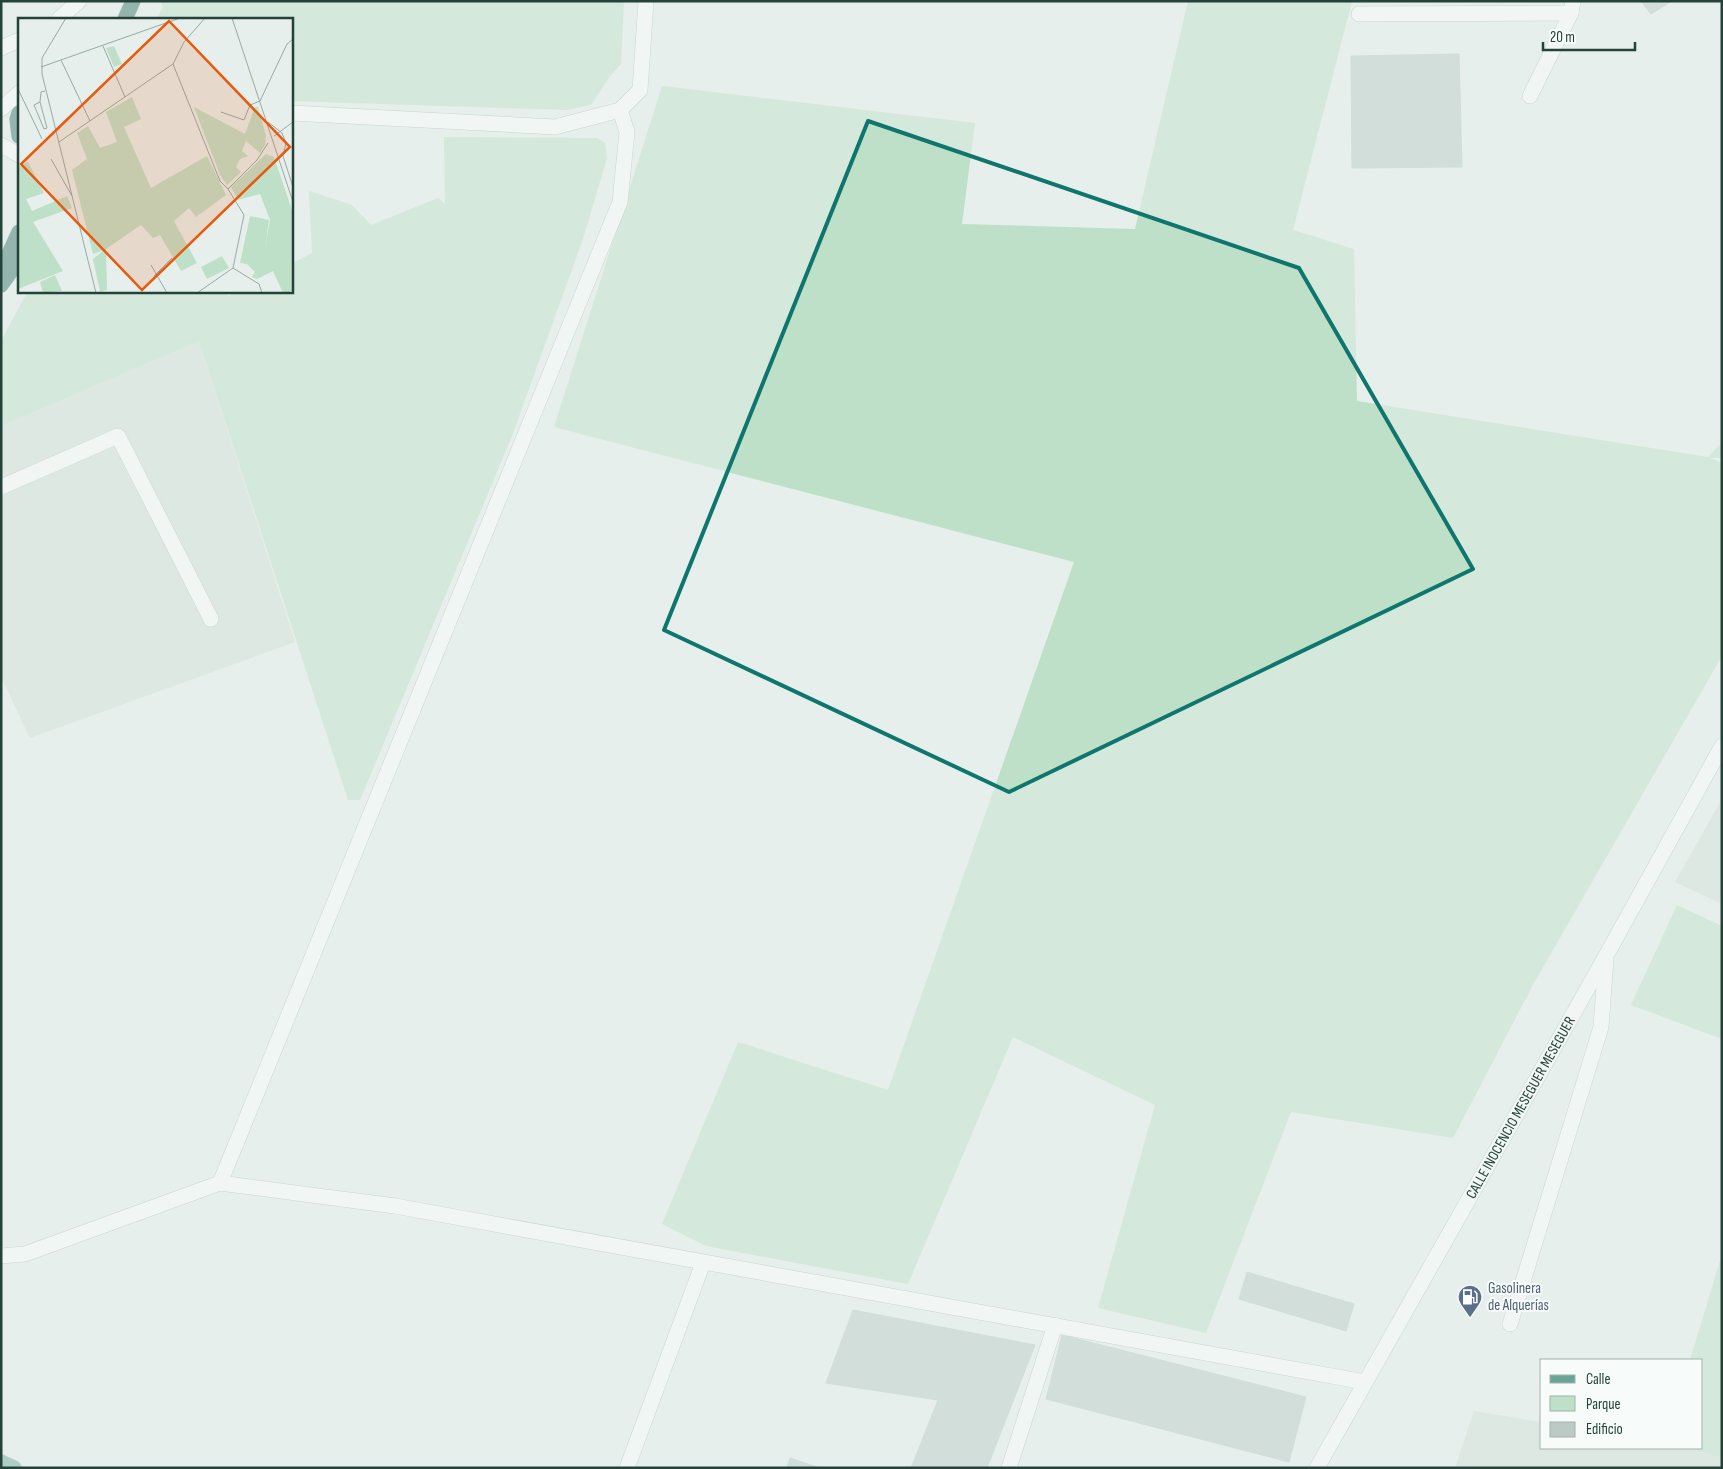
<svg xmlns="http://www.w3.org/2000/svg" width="1723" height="1469" font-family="'Sofia Sans Condensed',sans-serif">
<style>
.built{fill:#d4dfda}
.green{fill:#bfe0c8}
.building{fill:#bbcac4;stroke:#b8c9c2}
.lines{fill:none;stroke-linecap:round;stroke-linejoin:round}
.minor-casing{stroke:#a8b8b2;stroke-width:16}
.major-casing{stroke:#c2cac8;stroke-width:16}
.highway-casing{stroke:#c2cac8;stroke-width:16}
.minor{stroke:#fff;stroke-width:15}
.major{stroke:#6aa596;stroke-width:15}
.highway{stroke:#2f6f62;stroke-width:15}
.marked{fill:none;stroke:#0f766e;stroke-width:4;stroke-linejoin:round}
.labels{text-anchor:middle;stroke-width:4;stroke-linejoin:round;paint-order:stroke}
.street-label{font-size:15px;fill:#24423a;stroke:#f7fbf9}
.service-label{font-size:15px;fill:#4e5e75;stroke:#f7fbf9;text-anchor:start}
.inset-road{fill:none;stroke:#98aaa4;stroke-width:1}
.view{fill:#e8590c;fill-opacity:0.15;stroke:#e8590c;stroke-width:2.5}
.inset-edge{fill:none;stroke:#24423a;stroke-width:2.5}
</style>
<rect width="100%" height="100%" fill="#e6efeb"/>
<g class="built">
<polygon points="199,341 295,642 30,738 1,677 1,426"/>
<polygon points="1722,799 1722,904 1675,882"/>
<polygon points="1474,1411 1542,1422 1542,1448 1690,1448 1722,1458 1722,1468 1455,1468"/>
</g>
<g class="green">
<polygon points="162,1 624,1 621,64 610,76 591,105 567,110 291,101 291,19 157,19 163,6 161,4"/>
<polygon points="1188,1 1352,1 1293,230 1354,249 1357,401 1708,457 1722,442 1722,458 1710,458 1722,463 1722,656 1534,983 1453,1138 1291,1112 1206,1333 1098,1308 1155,1105 1013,1037 908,1284 706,1246 662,1224 738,1042 888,1090 1074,562 554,427 662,86 975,123 962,224 1135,229"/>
<polygon points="444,137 597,138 605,143 607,158 583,239 512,436 360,800 348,800 199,341 1,426 1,341 28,291 227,291 228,296 237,291 291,291 291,264 312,253 309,191 352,205 371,225 438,198 445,204"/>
<polygon points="1677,905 1722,926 1722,1039 1631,1005"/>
<polygon points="1722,1254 1722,1458 1690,1448 1702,1448 1702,1360 1690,1360"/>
</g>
<g class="building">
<polygon points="1641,1 1672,1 1651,14"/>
<polygon points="1459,54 1462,167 1352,168 1351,56"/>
<polygon points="1247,1272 1354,1304 1346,1331 1239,1299"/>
<polygon points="853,1310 1035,1345 987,1468 911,1468 938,1400 826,1383"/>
<polygon points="1062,1335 1306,1397 1289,1462 1046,1399"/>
<polygon points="790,1458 820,1468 787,1468"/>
</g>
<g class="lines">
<defs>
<g id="minor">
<polyline points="1359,14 1571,13"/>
<polyline points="59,19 79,1"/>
<polyline points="1,48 19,40"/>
<polyline points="1530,96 1571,13 1573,1"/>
<polyline points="1,109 19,93"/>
<polyline points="291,113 555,127 620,110 640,90 646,1"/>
<polyline points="1,145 19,155"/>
<polyline points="1,487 118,436 211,619"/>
<polyline points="220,1183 620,202 627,132 620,110"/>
<polyline points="1,1256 25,1254 220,1183 395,1206 1365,1382"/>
<polyline points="1510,1324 1601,1027 1606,959"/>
<polyline points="627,1468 703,1263"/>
<polyline points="1009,1468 1055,1325"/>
<path id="s1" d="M1317 1468 1607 954 1722 746"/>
</g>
<polyline id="major" points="1,1462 14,1468"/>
<g id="highway">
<polyline points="125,19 133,1"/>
<polyline points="19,113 17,119 19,136"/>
<polyline points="1,271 19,232"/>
<polyline points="1,285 19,260"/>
</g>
</defs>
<use href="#minor" class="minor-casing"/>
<use href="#major" class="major-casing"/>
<use href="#highway" class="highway-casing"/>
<use href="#minor" class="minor"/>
<use href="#major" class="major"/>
<use href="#highway" class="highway"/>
</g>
<path d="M0 0H1723V1469H0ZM868 121 1299 268 1473 569 1009 792 664 630Z" fill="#e6efeb" fill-opacity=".55" fill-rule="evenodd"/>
<path class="marked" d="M868 121 1299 268 1473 569 1009 792 664 630Z"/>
<defs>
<symbol id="fuel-pin" viewBox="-11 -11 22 30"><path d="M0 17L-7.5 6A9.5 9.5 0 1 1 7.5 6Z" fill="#5c6f8a" stroke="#f7fbf9"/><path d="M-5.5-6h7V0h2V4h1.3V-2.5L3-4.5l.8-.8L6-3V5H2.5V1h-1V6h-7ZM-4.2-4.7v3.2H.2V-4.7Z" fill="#fff"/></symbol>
</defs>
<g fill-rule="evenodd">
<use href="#fuel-pin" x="1456" y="1283" width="28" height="38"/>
</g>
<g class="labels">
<g class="street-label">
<text dy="5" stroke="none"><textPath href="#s1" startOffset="414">CALLE INOCENCIO MESEGUER MESEGUER</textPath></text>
</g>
<g class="service-label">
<text x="1488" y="1293">Gasolinera<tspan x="1488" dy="17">de Alquerías</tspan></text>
</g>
</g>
<g transform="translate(18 18)">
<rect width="275" height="275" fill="#e6efeb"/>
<path d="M96 28 104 46 96 49 88 30ZM114 79 123 101 106 109 133 170 189 138 208 177 178 199 171 190 156 203 179 245 163 253 142 217 135 220 123 207 88 231 89 272 82 274 75 241 86 232 75 236 54 152 69 141 59 115 70 108 82 130 99 124 88 94ZM176 89 227 116 237 89H240L248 118 247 127 242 135 228 123 224 133 230 138 222 141 218 149 223 154 209 167 202 157ZM248 136 256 139 275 195V272L270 275H265L255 253 239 261 234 259 237 254 229 246 222 245 232 198 251 202 247 230 252 202 242 176 220 182 213 169ZM10 144 26 175 8 181 14 193 49 178 54 190 15 204 45 253 0 271V149ZM204 238 211 250 189 261 183 249ZM37 257 44 273 25 275 22 264Z" fill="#bfe0c8"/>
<path class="inset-road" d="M48 0 24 40V56L78 275M214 0 275 184M85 28 107 79M43 42 72 103M155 46 202 163 210 171M23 49 162 0M0 71 24 121M22 84 16 87 26 111M203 94 226 102 232 87 242 83 269 26 275 21M250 104 264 115M26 111 29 110 22 84 23 74 27 73M264 115 268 125 265 138 275 169M256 118 275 104M41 124 155 46 166 24 187 0M33 141 54 178M133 247 149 275M215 250 241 266 244 275M136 258 154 240M179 275 215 250 226 197 210 171 239 142 250 125"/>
<path class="view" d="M151 3 272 129 124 272 3 146Z"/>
<rect width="275" height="275" class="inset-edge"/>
</g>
<rect width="1723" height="1469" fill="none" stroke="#24423a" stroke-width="5"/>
<rect x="1540" y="1359" width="162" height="90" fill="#f7fbf9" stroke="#a3b1ad"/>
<rect x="1550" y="1375" width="25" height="8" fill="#6aa596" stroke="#a3b1ad"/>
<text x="1586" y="1384" font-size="15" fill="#24423a">Calle</text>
<rect x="1550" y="1396" width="25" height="15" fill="#bfe0c8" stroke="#a3b1ad"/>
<text x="1586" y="1409" font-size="15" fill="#24423a">Parque</text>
<rect x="1550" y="1422" width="25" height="15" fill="#bbcac4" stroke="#a3b1ad"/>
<text x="1586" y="1434" font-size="15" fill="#24423a">Edificio</text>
<path d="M1543 42v8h92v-8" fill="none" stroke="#24423a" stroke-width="2.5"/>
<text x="1550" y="42" font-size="15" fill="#24423a" stroke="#f7fbf9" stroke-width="4" paint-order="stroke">20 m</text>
</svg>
